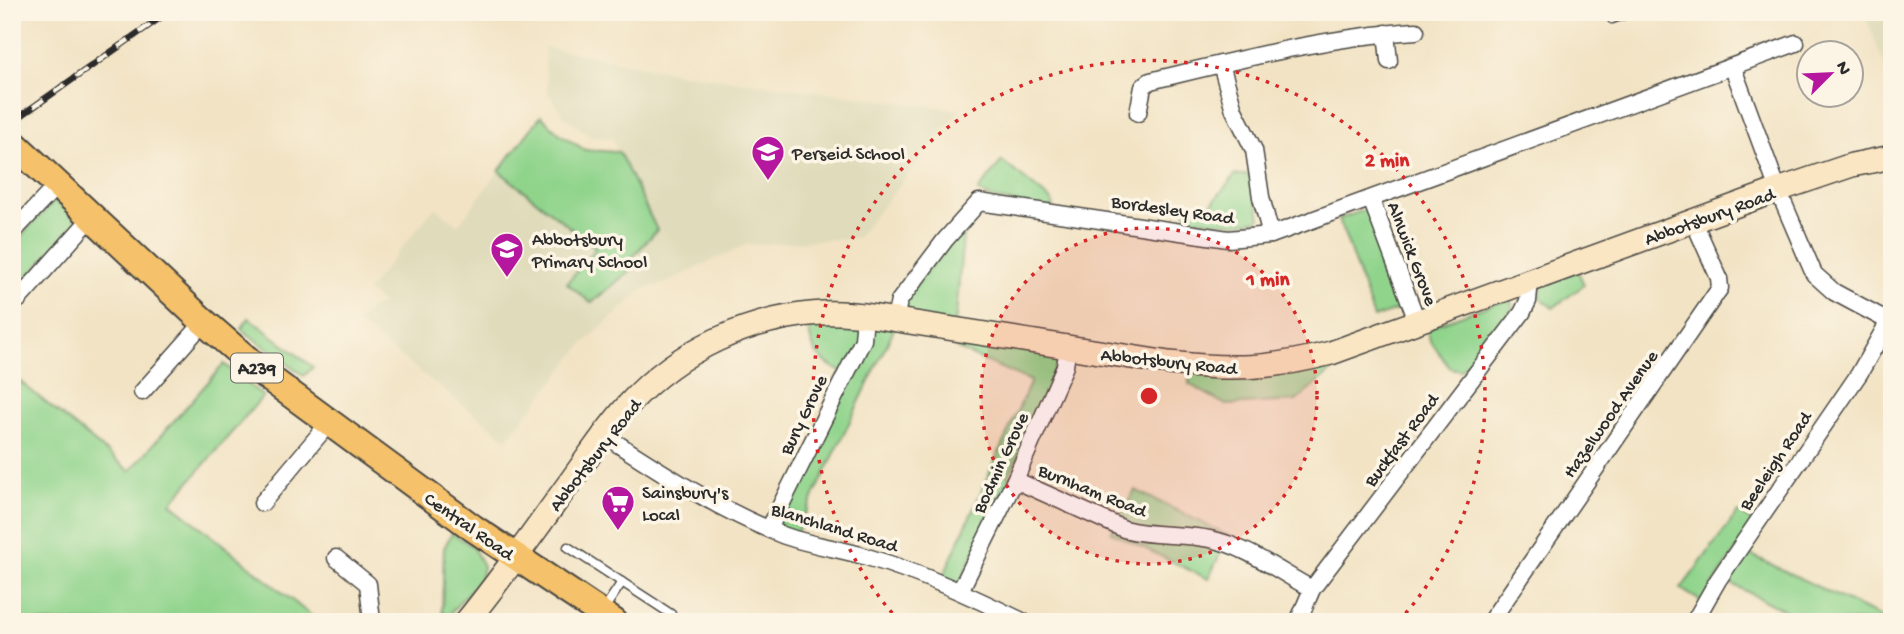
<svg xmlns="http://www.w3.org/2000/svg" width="1904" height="634" font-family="'Gochi Hand',sans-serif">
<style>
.built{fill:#e0dcbb}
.green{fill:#90d48c;stroke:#5e805c;stroke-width:2}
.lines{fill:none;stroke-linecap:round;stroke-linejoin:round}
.lane-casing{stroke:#494742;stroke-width:11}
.street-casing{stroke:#494742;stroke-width:19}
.secondary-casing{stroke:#494742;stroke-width:26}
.primary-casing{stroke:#494742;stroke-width:30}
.lane{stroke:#fff;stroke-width:8}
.street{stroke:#fff;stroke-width:16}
.secondary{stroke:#fbe6c4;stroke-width:23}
.primary{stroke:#f5c16b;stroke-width:26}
.rail-casing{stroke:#2b2b2b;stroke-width:7}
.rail{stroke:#fcf5e5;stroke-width:4.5;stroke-dasharray:13;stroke-linecap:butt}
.ring{fill:none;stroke:#d62828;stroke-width:3.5;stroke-dasharray:3.5 7}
.labels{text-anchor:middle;stroke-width:7;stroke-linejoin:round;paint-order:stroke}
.shield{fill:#fcf5e5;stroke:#6a6863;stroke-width:2}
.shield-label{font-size:18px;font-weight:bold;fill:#2b2b2b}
.poi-label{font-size:19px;fill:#2b2b2b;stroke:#fcf5e5;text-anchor:start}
.street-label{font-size:19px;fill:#2b2b2b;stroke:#fcf5e5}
.centre{fill:#d62828;stroke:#fcf5e5;stroke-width:3.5}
.ring-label{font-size:21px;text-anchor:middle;font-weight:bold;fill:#d62828;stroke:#fcf5e5;stroke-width:7;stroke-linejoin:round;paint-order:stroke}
</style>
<rect width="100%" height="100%" fill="#fcf5e5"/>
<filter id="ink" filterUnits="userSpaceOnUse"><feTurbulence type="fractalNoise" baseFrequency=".0143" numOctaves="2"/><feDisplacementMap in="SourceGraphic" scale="14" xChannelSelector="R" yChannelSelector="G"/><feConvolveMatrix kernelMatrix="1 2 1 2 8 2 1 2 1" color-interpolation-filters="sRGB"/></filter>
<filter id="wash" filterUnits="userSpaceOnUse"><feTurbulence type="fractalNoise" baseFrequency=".00686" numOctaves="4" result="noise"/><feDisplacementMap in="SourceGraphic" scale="28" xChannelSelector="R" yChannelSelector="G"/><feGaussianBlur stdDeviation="1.57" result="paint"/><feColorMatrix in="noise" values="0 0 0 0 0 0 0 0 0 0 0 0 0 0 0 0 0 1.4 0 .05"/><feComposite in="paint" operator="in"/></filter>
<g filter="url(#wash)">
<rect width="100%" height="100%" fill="#f2e3c4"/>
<g class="built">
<polygon points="1864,12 1892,12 1892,82 1891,82"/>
<polygon points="544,47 683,74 960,110 857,238 745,245 663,284 644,288 583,344 507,439 357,323 371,308 383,304 367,291 435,207 458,225 541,116 560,134 585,150 618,151 612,138 591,136 565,117 548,93"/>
</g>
<g class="green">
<polygon points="541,116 560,134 585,150 619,152 657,230 627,263 631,270 591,303 567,283 596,248 499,171"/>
<path d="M1002 161 1052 201 1053 208C1032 205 995 203 978 191Z"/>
<path d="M1235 175H1253L1260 218C1244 228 1205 220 1186 218L1185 209 1205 212Z"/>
<polygon points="55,200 77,221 30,275 24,279 12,277 12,245"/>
<polygon points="1370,208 1405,307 1374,318 1339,219"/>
<polygon points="960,228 963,236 955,326 899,317 902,303"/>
<polygon points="1578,271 1584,285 1553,308 1539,297 1542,284"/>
<polygon points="1509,298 1513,306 1510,314 1461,370 1450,368 1430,340 1427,328"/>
<path d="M808 317 897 323 795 536 772 528 847 375C817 360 809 351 808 317Z"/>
<polygon points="249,318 313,367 304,376 241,329"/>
<polygon points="960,333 1066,351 958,588 941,581 1031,381 957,349"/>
<polygon points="1339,358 1341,363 1296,401 1226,405 1189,384 1190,375"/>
<polygon points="224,364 263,396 171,503 319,622 12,622 12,375 130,471"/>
<polygon points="1135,490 1229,536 1208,579 1111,532"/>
<polygon points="1738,512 1754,523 1702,602 1681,589"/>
<polygon points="452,533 473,547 483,566 481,577 448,616 442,612 444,548"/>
<polygon points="1741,550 1889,621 1807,622 1722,579"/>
</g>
</g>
<g filter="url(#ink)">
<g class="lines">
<defs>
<g id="lane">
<polyline points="1891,12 1892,14"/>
<polyline points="1612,19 1631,12"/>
<polyline points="568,547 671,614"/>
<polyline points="604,609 622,582"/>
</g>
<g id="street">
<polyline points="1386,33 1389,61"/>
<polyline points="1221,64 1234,110 1254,150 1261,197 1271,235"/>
<polyline points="1733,68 1778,190 1814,274 1834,292 1892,323"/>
<path d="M1138 113 1143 87 1150 81C1238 60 1325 37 1416 31"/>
<polyline points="1371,199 1417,321"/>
<polyline points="12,233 58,184"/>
<polyline points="12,295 18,300 92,217"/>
<polyline points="895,320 899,301 945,240 979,202 1228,239 1271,235 1796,43"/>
<polyline points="142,392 204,322"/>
<path d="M604 435C661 472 717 509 780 534 807 545 839 548 867 557 922 573 973 597 1024 622"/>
<path d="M1015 480 1124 529C1152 537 1181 533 1210 539 1246 546 1280 572 1312 589"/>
<polyline points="262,503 329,423"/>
<polyline points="769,529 863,340 865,315"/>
<polyline points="336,558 368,584 372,622"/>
<polyline points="960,591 1015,480 1065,366 1068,347"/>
<polyline points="1298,622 1312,589 1522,313 1528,301 1530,280"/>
<polyline points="1490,622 1720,288 1719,278 1693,220"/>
<polyline points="1694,622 1718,580 1859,374 1889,321"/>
<polyline points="1891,622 1892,621"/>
</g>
<path id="secondary" d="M466 622C501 579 533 534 565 489 586 461 605 430 629 404 678 350 750 317 822 313 836 312 851 314 865 315L1169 363C1233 370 1269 369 1331 353L1778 190 1852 165 1892 157"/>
<polyline id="primary" points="12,142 204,322 265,375 473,528 614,622"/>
</defs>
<use href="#lane" class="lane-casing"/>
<use href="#street" class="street-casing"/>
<use href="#secondary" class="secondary-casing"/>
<use href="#primary" class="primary-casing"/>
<use href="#lane" class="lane"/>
<use href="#street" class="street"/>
<use href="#secondary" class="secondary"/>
<use href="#primary" class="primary"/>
<defs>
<polyline id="rail" points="12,122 168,12"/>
</defs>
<use href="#rail" class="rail-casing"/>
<use href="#rail" class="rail"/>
</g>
</g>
<circle cx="1149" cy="396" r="168" fill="#d62828" fill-opacity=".12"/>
<g class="ring">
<circle cx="1149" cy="396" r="168"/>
<path d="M899 621A336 336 0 1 1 1399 621"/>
</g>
<defs>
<symbol id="school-pin" viewBox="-11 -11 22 30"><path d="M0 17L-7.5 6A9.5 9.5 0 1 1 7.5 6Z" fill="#b5179e" stroke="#fcf5e5"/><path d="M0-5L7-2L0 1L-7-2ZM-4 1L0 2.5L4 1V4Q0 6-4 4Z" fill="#fff"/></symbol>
<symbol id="supermarket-pin" viewBox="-11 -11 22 30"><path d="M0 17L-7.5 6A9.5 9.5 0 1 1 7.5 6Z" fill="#b5179e" stroke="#fcf5e5"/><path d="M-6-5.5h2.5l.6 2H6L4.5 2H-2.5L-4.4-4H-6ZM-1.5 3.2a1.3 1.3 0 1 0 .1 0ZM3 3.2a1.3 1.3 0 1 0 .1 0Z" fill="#fff"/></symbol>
</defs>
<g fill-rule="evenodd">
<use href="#school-pin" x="749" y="133" width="38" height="52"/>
<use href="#school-pin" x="488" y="230" width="38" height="52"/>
<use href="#supermarket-pin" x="599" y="483" width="38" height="52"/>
</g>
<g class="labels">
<rect class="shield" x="231" y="353.5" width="52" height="29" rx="5"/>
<g class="shield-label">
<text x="257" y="374">A239</text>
</g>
<g class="poi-label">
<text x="792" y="159">Perseid School</text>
<text x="532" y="245">Abbotsbury<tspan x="532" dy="22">Primary School</tspan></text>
<text x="642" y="498">Sainsbury's<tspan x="642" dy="22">Local</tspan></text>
</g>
<g class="street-label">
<text transform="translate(1173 208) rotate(8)" y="7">Bordesley Road</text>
<text transform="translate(1709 215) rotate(-20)" y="7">Abbotsbury Road</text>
<text transform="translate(1414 253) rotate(69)" y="7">Alnwick Grove</text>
<text transform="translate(1169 360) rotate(6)" y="7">Abbotsbury Road</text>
<text transform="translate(1609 413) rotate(-55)" y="7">Hazelwood Avenue</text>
<text transform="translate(802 414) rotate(-64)" y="7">Bury Grove</text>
<text transform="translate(1400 439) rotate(-53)" y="7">Buckfast Road</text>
<text transform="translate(594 454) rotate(-52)" y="7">Abbotsbury Road</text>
<text transform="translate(1774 460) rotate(-56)" y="7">Beeleigh Road</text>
<text transform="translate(999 462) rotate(-65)" y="7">Bodmin Grove</text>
<text transform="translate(1093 489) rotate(22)" y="7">Burnham Road</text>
<text transform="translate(470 525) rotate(35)" y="7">Central Road</text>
<text transform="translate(835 526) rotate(17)" y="7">Blanchland Road</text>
</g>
</g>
<circle cx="1149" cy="396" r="10" class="centre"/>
<g class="ring-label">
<text x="1387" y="166">2 min</text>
<text x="1268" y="285">1 min</text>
</g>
<rect width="1904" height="634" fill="none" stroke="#fcf5e5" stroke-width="42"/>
<g transform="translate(1830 74) rotate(66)"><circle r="33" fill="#fcf5e5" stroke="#a8a49b" stroke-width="2"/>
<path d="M0-5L12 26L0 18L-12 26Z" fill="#b5179e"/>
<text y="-10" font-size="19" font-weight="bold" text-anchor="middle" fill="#2b2b2b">N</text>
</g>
</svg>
